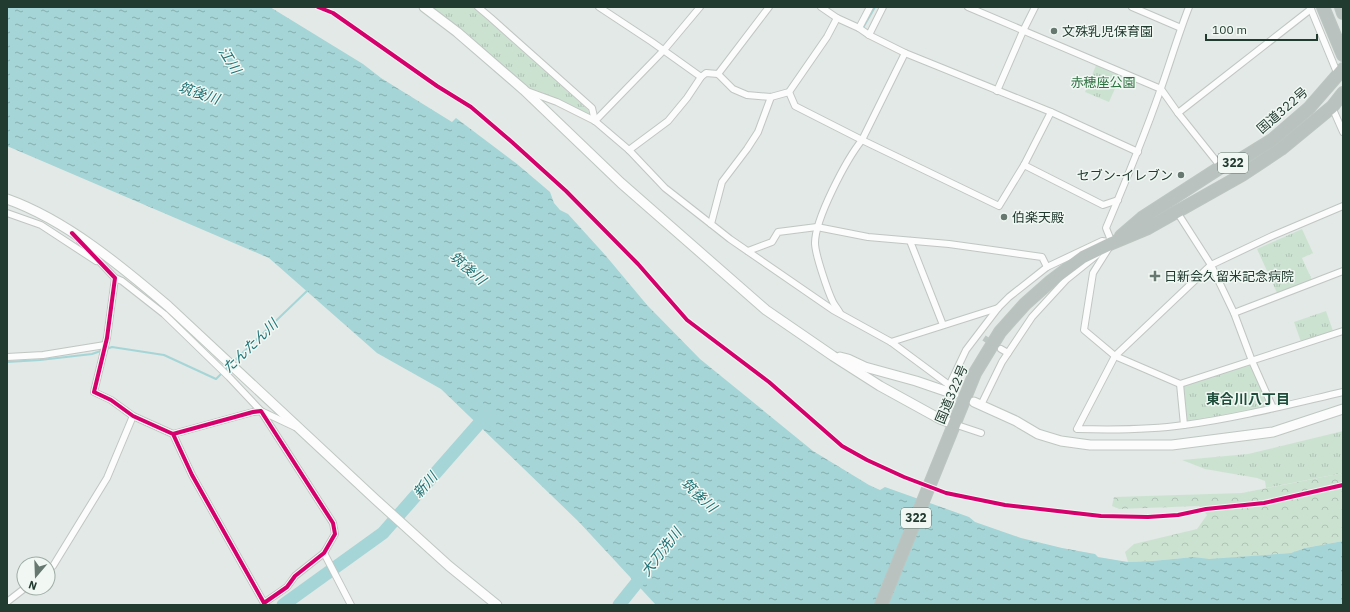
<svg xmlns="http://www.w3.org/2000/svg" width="1350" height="612" font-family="'IBM Plex Sans','Noto Sans JP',sans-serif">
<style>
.grass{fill:url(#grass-tufts)}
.forest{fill:url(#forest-crowns)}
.water{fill:url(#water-ripples)}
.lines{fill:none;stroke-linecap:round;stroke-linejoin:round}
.stream{stroke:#a5d5d6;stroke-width:2}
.river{stroke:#a5d5d6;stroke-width:13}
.street-tunnel{stroke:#bcc6c2;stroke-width:6;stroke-dasharray:6 3;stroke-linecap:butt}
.street-casing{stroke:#c0c6c3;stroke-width:8}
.secondary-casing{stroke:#bfc7c3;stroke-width:11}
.highway-casing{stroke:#bcc5c1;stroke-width:14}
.street{stroke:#fbfcfb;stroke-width:6}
.secondary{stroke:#fbfcfb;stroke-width:9}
.highway{stroke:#bac2bf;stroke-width:12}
.cycleway-casing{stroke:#f1f8f4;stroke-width:6}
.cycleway{stroke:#d6006c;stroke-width:4}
.poi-dot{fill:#667870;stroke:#f1f8f4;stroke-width:1.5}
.labels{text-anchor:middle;stroke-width:3;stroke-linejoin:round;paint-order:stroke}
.shield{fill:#f1f8f4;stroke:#60746c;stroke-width:1}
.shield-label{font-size:12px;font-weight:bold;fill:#223b31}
.poi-label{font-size:13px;fill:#223b31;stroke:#f1f8f4;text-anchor:start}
.park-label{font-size:13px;fill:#2d713f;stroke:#f1f8f4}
.street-label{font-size:13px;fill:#223b31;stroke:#f1f8f4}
.water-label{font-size:14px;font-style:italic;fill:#1e7276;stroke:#f1f8f4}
.neighbourhood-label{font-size:14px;font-weight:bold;fill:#1e4d3c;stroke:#f1f8f4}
</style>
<defs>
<pattern id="grass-tufts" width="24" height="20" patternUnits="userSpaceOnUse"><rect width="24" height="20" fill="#cce2d1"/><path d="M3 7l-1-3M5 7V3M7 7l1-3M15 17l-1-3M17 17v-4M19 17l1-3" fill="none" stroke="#afc3b4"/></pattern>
<pattern id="forest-crowns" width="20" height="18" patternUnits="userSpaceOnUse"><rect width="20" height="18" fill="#cce2d1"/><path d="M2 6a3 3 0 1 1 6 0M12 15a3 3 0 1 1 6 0" fill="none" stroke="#afc3b4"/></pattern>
<pattern id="water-ripples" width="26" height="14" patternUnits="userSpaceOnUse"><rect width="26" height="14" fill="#a5d5d6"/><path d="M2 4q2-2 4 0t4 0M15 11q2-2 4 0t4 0" fill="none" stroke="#86aeae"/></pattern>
</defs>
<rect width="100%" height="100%" fill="#e3e9e6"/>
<g class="grass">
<polygon points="430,7 474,7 485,16 588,110 590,116 544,93 524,88"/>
<polygon points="1097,63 1122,73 1109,102 1085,92"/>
<polygon points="1302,229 1313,253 1302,258 1312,280 1278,295 1257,249"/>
<polygon points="1326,311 1333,331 1301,342 1294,322"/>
<polygon points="1252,361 1273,408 1184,425 1180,384"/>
<polygon points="1343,431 1343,473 1266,488 1265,481 1257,478 1205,469 1182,460 1248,454"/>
</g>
<polygon class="forest" points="1343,473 1343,541 1305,548 1291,553 1209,560 1194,557 1152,561 1128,562 1125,552 1134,544 1197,529 1207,515 1199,506 1119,509 1112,506 1114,497 1242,493"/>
<polygon class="water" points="7,7 270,7 363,64 381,78 452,122 456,118 517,164 550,192 554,203 560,210 568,214 606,256 647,305 700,359 813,451 869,485 880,490 885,487 969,517 975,522 1021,538 1062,548 1095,554 1098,557 1128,562 1152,561 1194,557 1209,559 1291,553 1305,548 1343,541 1343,605 656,605 579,522 441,389 377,353 269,258 7,146"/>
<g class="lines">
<g class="stream">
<polyline points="864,26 875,7"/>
<polyline points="7,362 40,360 92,354 112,347 164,355 216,379 229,366"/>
<polyline points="232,363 308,290"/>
</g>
<g class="river">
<polyline points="283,605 383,533 490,411"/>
<polyline points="619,605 647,570"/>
</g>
<polyline class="street-tunnel" points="984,338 995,345"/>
<defs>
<g id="street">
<polyline points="478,7 491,18 592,108 595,121"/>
<polyline points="599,7 652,42 701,77"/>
<polyline points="821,7 837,18 859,28 869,35 905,53 1051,112 1138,152"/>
<polyline points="968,7 1161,89 1178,113 1221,167"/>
<polyline points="1132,7 1181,28"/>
<polyline points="1310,7 1338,75"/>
<polyline points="859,28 870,7"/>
<polyline points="869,35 883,7"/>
<polyline points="718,74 769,7"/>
<polyline points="527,91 557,102 595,121 629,150 665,188 711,224"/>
<polyline points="997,91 1023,31 1035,7"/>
<polyline points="789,92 795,106 862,140 999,206 1024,165 1051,112"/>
<polyline points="771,97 758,132 747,149 722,182 711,224 730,239 833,310 891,342 949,385"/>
<polyline points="1332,107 1343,132"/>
<polyline points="1178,113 1311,9"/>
<polyline points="595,121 664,50 700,7"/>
<polyline points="629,150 668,121 687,98 701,77 706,73 718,74 733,89 747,95 771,97 789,92 827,37 837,18"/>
<polyline points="1024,165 1103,205 1118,200"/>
<path d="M1343 206 1272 236 1211 265 1115 356 1077 429C1113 430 1149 430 1184 425 1237 418 1291 404 1343 392"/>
<polyline points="1177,212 1211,265 1234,313 1252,361 1273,408"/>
<polyline points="7,213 41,225 96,261"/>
<polyline points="80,241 115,278 107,338 94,392 111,400 133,416 173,434 192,475 264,603 287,587 295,576 324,553 335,534 333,523 261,411 253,412 173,434"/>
<polyline points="910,241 943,325"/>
<path d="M1112 243 1106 228C1125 183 1144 137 1160 91 1170 63 1178 35 1189 7"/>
<polyline points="1110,246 1093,273 1084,330 1115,356 1180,384 1343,331"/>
<polyline points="748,251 772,242 778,232 817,227 868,237 949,244 1042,257 1047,267"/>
<polyline points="115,278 122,281 164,314 229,377 261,411 295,427"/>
<path d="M840 313C838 309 835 306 833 302 828 292 815 254 815 243 815 219 846 160 862 140L905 53"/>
<polyline points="1234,313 1343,271"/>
<polyline points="891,342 998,308"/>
<polyline points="1001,349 1008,353"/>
<polyline points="7,357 43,355 105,345"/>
<polyline points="1180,384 1184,425"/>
<polyline points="948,388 966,350 998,308 1009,297 1047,267 1102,241 1109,242"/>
<polyline points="981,405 1002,362 1032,317 1066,280 1097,255"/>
<polyline points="954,424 981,433"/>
<polyline points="324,553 351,605"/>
<polyline points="48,570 53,566 107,478 133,416"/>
<polyline points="7,602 25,588"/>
</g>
<g id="secondary">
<polyline points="424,7 457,32 524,90 621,183 766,310 833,356 880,386 940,419 954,424"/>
<path d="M7 199C66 220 121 266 168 306L375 499 449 566 497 605"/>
<polyline points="840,357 848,359 865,367 916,381 954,394"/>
<polyline points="974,402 1016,421 1038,434 1061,441 1090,445 1172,445 1273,432 1343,409"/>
</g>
<g id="highway">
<polyline points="1323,7 1343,55"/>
<polyline points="1341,7 1343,13"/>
<polyline points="1121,236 1142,218 1221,167 1238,161 1272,140 1309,108 1343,69"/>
<polyline points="881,605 975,373 1000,332 1025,304 1051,281 1083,257 1112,243 1148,228 1242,175 1281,149 1332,107 1343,93"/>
</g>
</defs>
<use href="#street" class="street-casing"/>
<use href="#secondary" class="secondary-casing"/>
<use href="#highway" class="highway-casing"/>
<use href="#street" class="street"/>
<use href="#secondary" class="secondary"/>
<use href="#highway" class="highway"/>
<defs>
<g id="cycleway">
<polyline points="318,7 333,13 437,86 471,107 513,143 566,191 638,264 687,320 769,382 842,446 867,460 904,477 946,493 1005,505 1101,516 1148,517 1178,515 1206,509 1264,503 1343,485"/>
<polyline points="72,233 115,278 107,338 94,392 111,400 133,416 173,434 192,475 264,603 287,587 295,576 324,553 335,534 333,523 261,411 253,412 173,434"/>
</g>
</defs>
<use href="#cycleway" class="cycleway-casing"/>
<use href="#cycleway" class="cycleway"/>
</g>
<g class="poi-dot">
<circle cx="1054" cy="31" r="4"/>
<circle cx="1181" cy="175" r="4"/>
<circle cx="1004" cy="217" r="4"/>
<path d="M1153 270h4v4h4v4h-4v4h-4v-4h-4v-4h4z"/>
</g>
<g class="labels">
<g class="shield">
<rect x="1218" y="153" width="30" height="20" rx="3"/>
<rect x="901" y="508" width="30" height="20" rx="3"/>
</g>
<g class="shield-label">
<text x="1233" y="167">322</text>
<text x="916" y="522">322</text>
</g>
<g class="poi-label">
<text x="1062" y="36">文殊乳児保育園</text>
<text x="1173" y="180" text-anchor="end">セブン-イレブン</text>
<text x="1012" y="222">伯楽天殿</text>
<text x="1164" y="281">日新会久留米記念病院</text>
</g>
<g class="park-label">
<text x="1103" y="87">赤穂座公園</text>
</g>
<g class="street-label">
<text transform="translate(1282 110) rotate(-41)" y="5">国道322号</text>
<text transform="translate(951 394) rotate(-67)" y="5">国道322号</text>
</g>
<g class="water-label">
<text transform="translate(230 60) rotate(58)" y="5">江川</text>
<text transform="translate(199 93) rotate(18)" y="5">筑後川</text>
<text transform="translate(468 268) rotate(41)" y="5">筑後川</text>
<text transform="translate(250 346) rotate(-44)" y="5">たんたん川</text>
<text transform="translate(425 485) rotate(-49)" y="5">新川</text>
<text transform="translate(699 495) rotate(43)" y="5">筑後川</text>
<text transform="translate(661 552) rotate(-52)" y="5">大刀洗川</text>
</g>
<g class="neighbourhood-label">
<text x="1248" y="404">東合川八丁目</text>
</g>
</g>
<rect width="1350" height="612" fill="none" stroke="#223b31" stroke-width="16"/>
<g transform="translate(36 576) rotate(199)"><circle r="19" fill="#f1f8f4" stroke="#9eaca6"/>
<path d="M0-3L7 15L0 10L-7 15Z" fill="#667870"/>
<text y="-6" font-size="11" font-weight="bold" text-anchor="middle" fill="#223b31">N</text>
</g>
<path d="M1206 34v6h111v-6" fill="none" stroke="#223b31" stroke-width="2"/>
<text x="1212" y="34" font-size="12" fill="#223b31" stroke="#f1f8f4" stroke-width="3" paint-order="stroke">100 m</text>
</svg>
